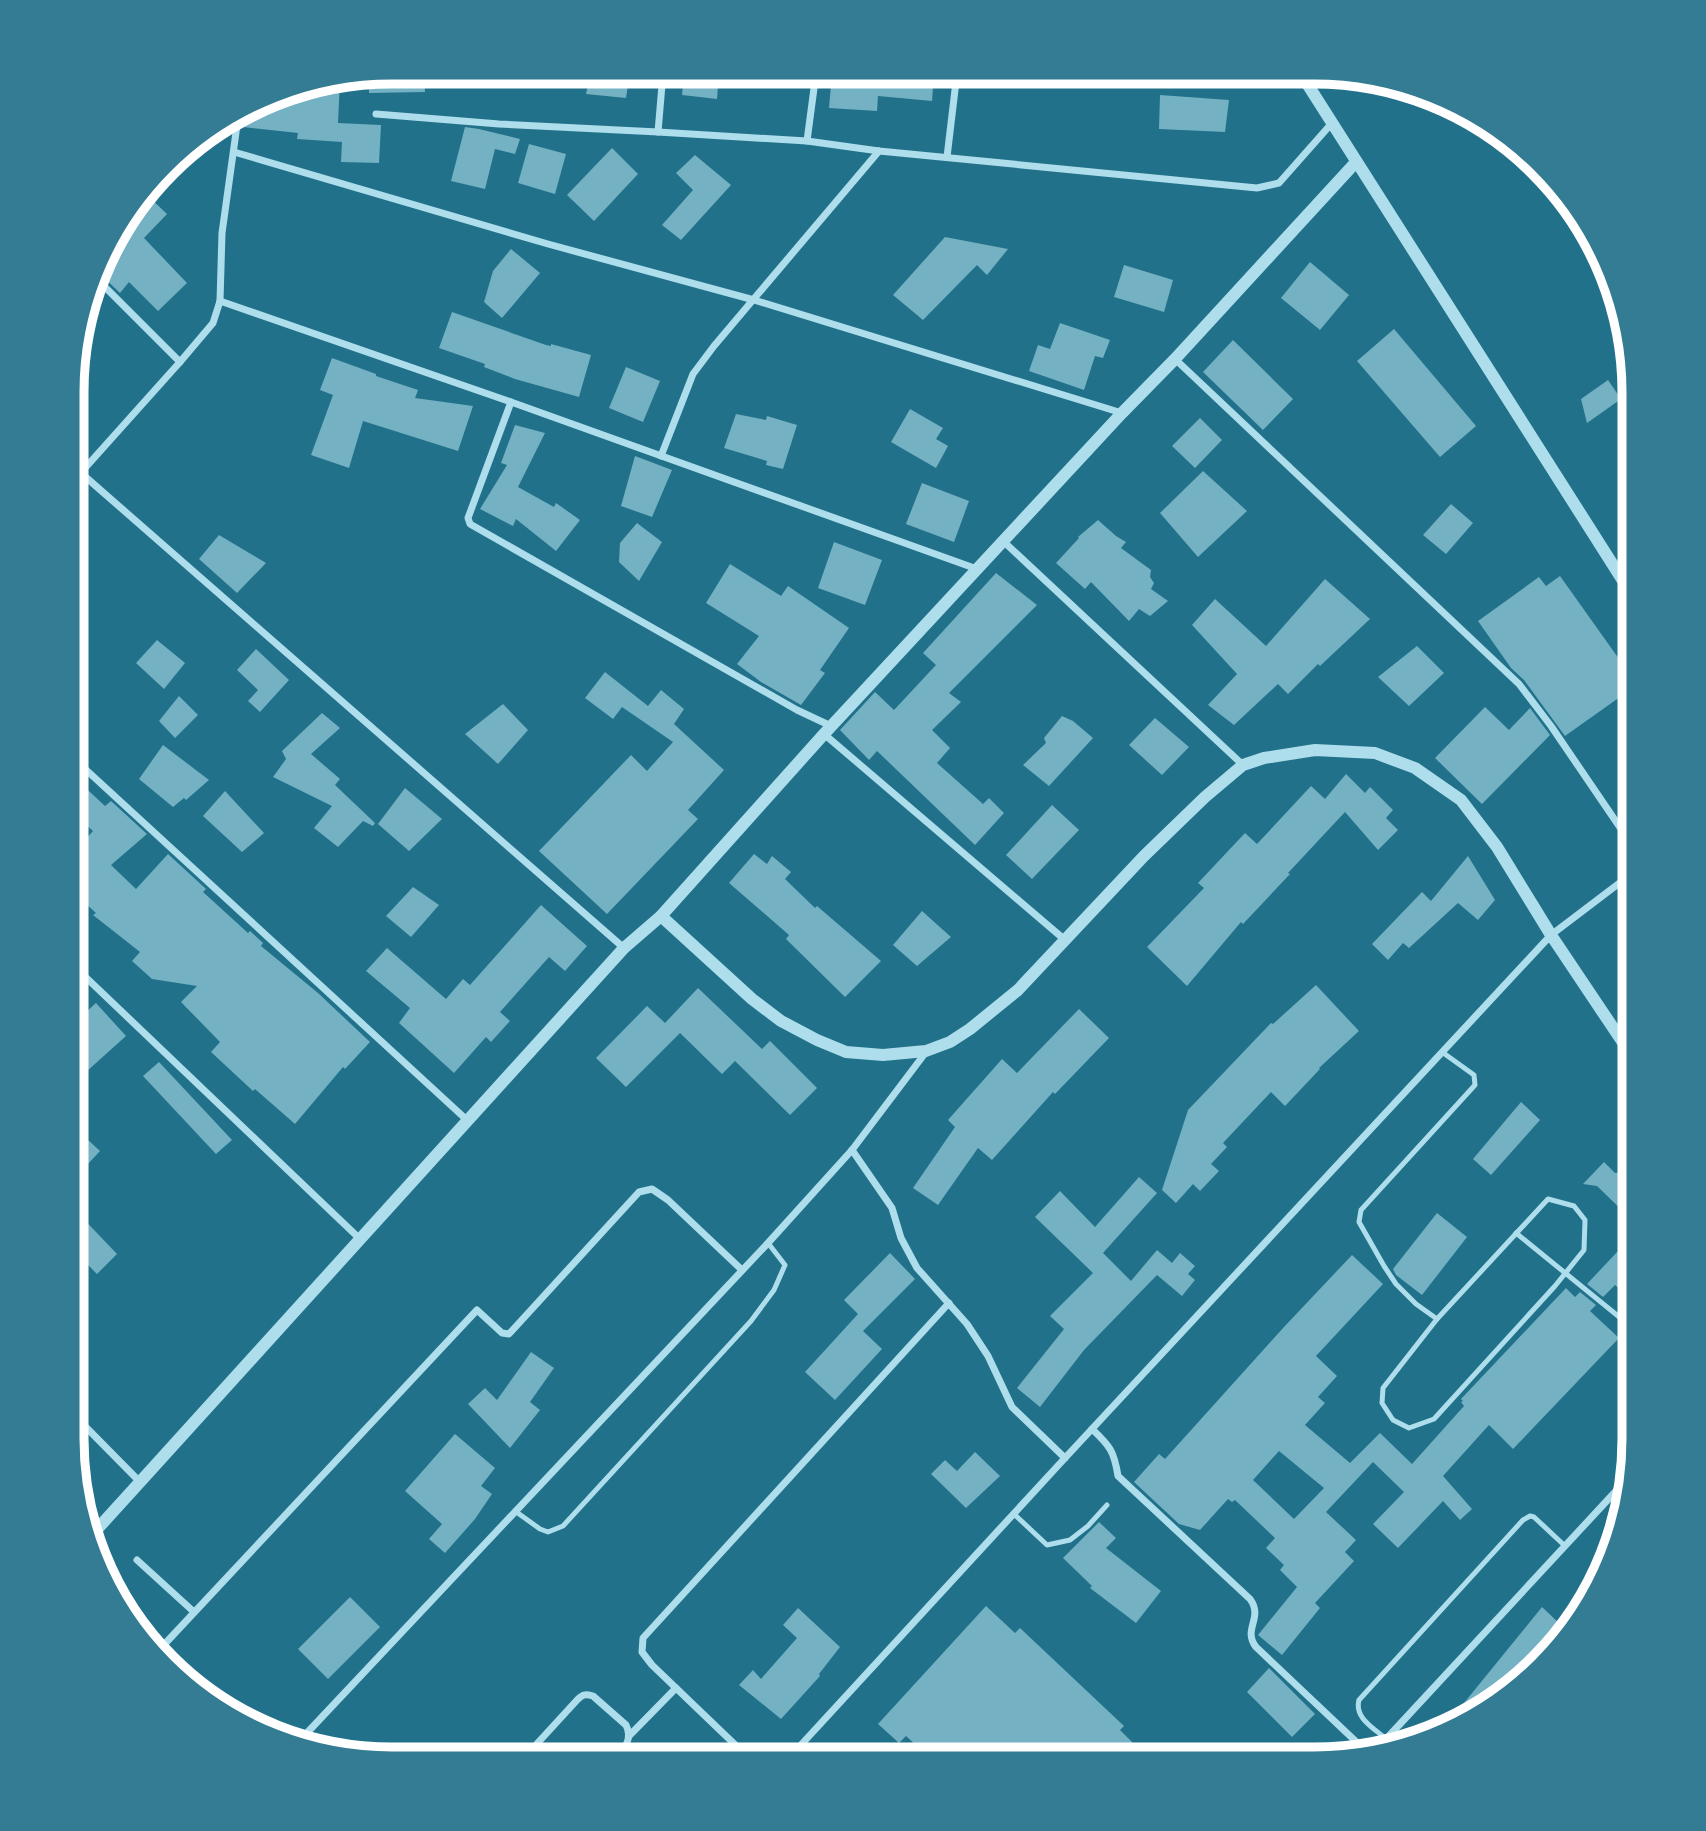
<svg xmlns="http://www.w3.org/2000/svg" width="1706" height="1831" font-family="'Public Sans',sans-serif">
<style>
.building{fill:#73b1c3;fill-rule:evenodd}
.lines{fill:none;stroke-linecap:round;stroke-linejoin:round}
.service{stroke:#aeddeb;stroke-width:5}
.minor{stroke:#aeddeb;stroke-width:7}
.tertiary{stroke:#aeddeb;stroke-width:12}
.rim{fill:none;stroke:#fff;stroke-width:9}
</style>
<rect width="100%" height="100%" fill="#21718a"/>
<g class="building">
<polygon points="392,72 424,72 425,92 369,93 369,76"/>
<polygon points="591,72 630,72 626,98 586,94"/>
<polygon points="684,73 719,73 717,99 682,95"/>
<polygon points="832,73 934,73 932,101 878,96 877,111 829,108"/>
<polygon points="340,80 338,123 381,125 379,163 341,162 342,142 297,139 298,133 243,127 245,114 288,89"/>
<polygon points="1160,95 1229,100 1225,132 1159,129"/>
<polygon points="465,127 479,129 520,139 515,154 495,149 485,189 451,181"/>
<polygon points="529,144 566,154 555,194 518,183"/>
<polygon points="612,148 638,174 594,221 567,195"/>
<polygon points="695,155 731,185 681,240 662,225 693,190 676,173"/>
<polygon points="147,195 167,214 144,238 187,283 158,311 129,282 120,293 99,273 115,231"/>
<polygon points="945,237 1008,249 987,275 977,265 923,320 893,295"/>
<polygon points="511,249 540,273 502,318 484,302 493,271"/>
<polygon points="1310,262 1349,295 1320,330 1281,298"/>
<polygon points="1124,265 1173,280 1164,312 1114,297"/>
<polygon points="452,312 546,345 551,346 551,344 591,355 579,397 515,379 484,367 485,364 439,348"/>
<polygon points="1060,323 1110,340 1103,358 1095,356 1084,390 1029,371 1038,345 1050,349"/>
<polygon points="1394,329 1476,426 1440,457 1357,361"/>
<polygon points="1233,340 1293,399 1263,430 1203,372"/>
<polygon points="332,358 376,374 376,376 418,390 415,398 473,406 458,451 363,421 349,468 311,455 333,395 320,390"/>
<polygon points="626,367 660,381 643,422 609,408"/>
<polygon points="1608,380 1621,399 1587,423 1581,399"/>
<polygon points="910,409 943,428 936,439 948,446 936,468 891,442"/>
<polygon points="736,414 766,420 767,416 797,425 783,469 766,465 767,461 724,448"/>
<polygon points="1200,418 1222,440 1195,468 1172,446"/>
<polygon points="515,425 545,433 518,487 554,507 556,503 580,520 556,551 516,519 513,526 480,509 507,465 501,463"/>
<polygon points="635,456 672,470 652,517 621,506"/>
<polygon points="1203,471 1247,511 1198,557 1160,513"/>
<polygon points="922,483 969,501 954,542 906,524"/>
<polygon points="1451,504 1473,523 1446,554 1423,535"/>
<polygon points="1098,520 1116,536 1126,542 1121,548 1151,570 1150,577 1154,583 1151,589 1168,601 1150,616 1139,609 1129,621 1091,582 1085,589 1056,563 1079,538 1078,537"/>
<polygon points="637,523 662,542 639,581 619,562 620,543"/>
<polygon points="219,535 266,563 237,593 199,559"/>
<polygon points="834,542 882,560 865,605 818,588"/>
<polygon points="730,564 781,596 788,586 849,628 820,670 825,673 801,705 761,682 737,664 759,636 706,603"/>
<polygon points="996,573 1037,605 949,693 961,702 932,730 950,748 937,763 983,804 989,798 1004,813 975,845 877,751 869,760 840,730 875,692 894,710 936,665 923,653"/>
<polygon points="1560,576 1634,680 1634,687 1565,736 1524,680 1511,668 1478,621 1539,577 1546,586"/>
<polygon points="1325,579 1370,619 1320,666 1318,664 1288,694 1278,684 1234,725 1208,705 1237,674 1192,625 1215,599 1266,646"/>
<polygon points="157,640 185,663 164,689 136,663"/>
<polygon points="1417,646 1444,673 1409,706 1378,677"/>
<polygon points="256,649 289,680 260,712 248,701 258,690 237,670"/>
<polygon points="605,672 648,706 661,690 684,709 674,724 724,770 688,810 698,819 607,914 539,851 631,755 647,771 673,742 622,707 613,719 585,698"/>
<polygon points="179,696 198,715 175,738 159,721"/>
<polygon points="503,704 528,730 498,764 465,734"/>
<polygon points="1485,707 1509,730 1530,708 1550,735 1482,804 1435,758"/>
<polygon points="322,713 340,728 311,754 340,779 335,785 375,823 373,826 363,821 338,847 314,828 332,806 273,777 286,759 282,751"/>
<polygon points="1062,716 1073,721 1093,738 1049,786 1023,765 1046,743 1044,738"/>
<polygon points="1155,718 1189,747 1162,775 1129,745"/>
<polygon points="163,745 209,780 186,800 184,798 173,807 139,779"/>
<polygon points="1346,774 1365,793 1370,787 1393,810 1386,818 1398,830 1378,850 1345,812 1288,873 1290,874 1243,924 1241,922 1187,986 1147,947 1204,888 1198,883 1245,833 1257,844 1311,786 1325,799"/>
<polygon points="76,779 105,806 111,801 147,834 111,865 136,889 168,854 206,889 203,892 248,933 250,931 263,943 261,946 318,993 370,1042 345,1069 343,1067 295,1124 255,1089 253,1091 211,1052 220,1042 181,1002 197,986 152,979 132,961 140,952 93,915 96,913 75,894 75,851 93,831 75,815"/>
<polygon points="405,788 442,819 409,851 378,824"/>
<polygon points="225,791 264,833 242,852 203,816"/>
<polygon points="1052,805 1079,830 1032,879 1006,855"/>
<polygon points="754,854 767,864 772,856 791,872 785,879 815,908 817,906 881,961 845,997 786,939 789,935 729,883"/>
<polygon points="1468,856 1495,900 1478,920 1458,903 1409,948 1403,943 1388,960 1372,944 1422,892 1431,901"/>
<polygon points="413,887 439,905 411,937 386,916"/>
<polygon points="541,905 587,946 565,971 549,957 500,1012 510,1021 491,1042 486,1037 454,1073 399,1023 410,1008 366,971 387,948 446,999 463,979 470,985"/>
<polygon points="922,911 951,937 917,966 893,945"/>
<polygon points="1316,985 1359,1031 1319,1068 1320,1069 1285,1106 1271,1092 1223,1143 1227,1147 1211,1164 1219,1171 1200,1191 1193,1184 1176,1203 1162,1190 1188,1110 1271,1023 1273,1024"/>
<polygon points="698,988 762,1049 770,1041 817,1088 790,1115 735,1061 722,1074 680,1033 626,1087 596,1058 647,1006 665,1023"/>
<polygon points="96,1003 126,1036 86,1072 74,1059 74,1023"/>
<polygon points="1079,1009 1109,1038 1055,1094 1053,1092 992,1160 978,1148 938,1205 913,1188 955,1127 948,1120 1002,1059 1017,1073"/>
<polygon points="159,1062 232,1140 216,1154 143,1076"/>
<polygon points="1521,1102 1540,1120 1491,1175 1473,1159"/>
<polygon points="74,1127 100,1151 74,1179"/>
<polygon points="1604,1162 1615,1173 1628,1171 1634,1177 1634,1222 1597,1186 1583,1184"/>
<polygon points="1139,1177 1157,1193 1103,1253 1131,1281 1157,1250 1172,1263 1180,1253 1195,1266 1188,1274 1195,1280 1182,1296 1157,1275 1084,1350 1040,1407 1017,1388 1064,1329 1050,1316 1093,1273 1035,1217 1060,1191 1095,1227"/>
<polygon points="74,1209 117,1254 97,1274 73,1250"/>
<polygon points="1437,1213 1467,1237 1422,1295 1396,1275 1393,1269"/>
<polygon points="1634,1234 1634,1282 1624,1293 1615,1285 1603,1297 1587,1284"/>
<polygon points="890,1253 915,1279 863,1331 882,1349 835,1400 805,1372 858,1314 844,1300"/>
<path d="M1352 1255 1383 1284 1316 1356 1337 1376 1318 1397 1325 1403 1305 1425 1350 1463 1380 1433 1412 1464 1464 1406 1461 1402 1463 1401 1461 1399 1566 1288 1575 1297 1580 1292 1596 1305 1590 1311 1619 1338 1513 1449 1489 1425 1443 1476 1472 1509 1460 1520 1443 1501 1398 1548 1373 1524 1404 1492 1373 1462 1326 1512 1356 1540 1345 1552 1354 1561 1315 1603 1320 1608 1282 1655 1258 1635 1297 1587 1280 1570 1284 1565 1266 1548 1275 1538 1235 1500 1232 1502 1228 1499 1200 1530 1179 1524 1134 1482 1159 1454 1165 1459 1284 1327ZM1279 1451 1324 1488 1294 1519 1253 1480Z"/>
<polygon points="531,1352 554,1368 530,1402 540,1410 510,1448 468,1404 485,1388 497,1400"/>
<polygon points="455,1434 495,1468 481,1486 492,1494 475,1519 445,1553 429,1539 442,1524 405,1491"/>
<polygon points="975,1452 1000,1476 966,1508 931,1474 945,1460 957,1471"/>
<polygon points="1099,1522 1116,1538 1106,1548 1161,1591 1136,1623 1090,1588 1092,1586 1063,1558"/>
<polygon points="1603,1562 1592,1599 1492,1705 1442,1730 1542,1607 1562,1626 1575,1594"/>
<polygon points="350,1597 380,1627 328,1679 298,1649"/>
<polygon points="986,1606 1015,1633 1020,1628 1124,1726 1120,1730 1149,1759 931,1759 906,1736 899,1743 878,1724"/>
<polygon points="798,1608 840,1647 819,1674 820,1676 781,1719 739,1685 753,1670 761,1679 797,1638 783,1625"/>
<polygon points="1269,1668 1315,1714 1292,1737 1247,1692"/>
</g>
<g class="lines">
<g class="service">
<polygon points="1548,1199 1574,1206 1585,1220 1584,1250 1555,1286 1434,1419 1409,1428 1393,1420 1382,1403 1383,1388 1437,1319"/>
<polyline points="1516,1233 1634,1329"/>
<polyline points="1437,1319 1416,1304 1396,1284 1384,1266 1359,1222 1361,1210 1475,1085 1474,1075 1442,1052"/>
<polyline points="515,1511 540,1529 548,1532 563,1526 751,1321 774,1290 785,1265 768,1243"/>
<polyline points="1014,1514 1047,1545 1070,1540 1088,1526 1107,1505"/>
<path d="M1386 1739C1374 1728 1354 1718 1359 1700L1523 1520 1530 1516 1534 1517 1565 1546"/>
</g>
<g class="minor">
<polyline points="376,114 499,124 658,132 807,141 879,151 1257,188 1279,183 1332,123"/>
<polyline points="658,132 663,73"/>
<polyline points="807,141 816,73"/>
<polyline points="234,152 548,244 754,300 1122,413"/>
<polyline points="947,157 957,73"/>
<polyline points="97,279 180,362"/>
<polyline points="220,301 511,402 977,569"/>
<polyline points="1175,359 1519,684 1551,726 1634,848"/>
<polyline points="511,402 468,518 470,524 797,710 831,726"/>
<polyline points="661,456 693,374 714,346 879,151"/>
<polyline points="81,473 624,948"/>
<polyline points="77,477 180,362 213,323 220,301 222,233 238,118"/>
<polyline points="1003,541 1243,765"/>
<polyline points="824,734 1065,940"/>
<polyline points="76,765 84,768 468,1121"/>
<polyline points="75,967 360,1239"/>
<polyline points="852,1150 892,1208 901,1238 917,1268 967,1324 988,1356 1012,1407 1065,1458"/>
<polyline points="73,1414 140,1482"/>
<path d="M1092 1429C1110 1446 1114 1451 1118 1476L1250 1599C1264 1618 1242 1629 1256 1647L1367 1752"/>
<polyline points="137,1560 194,1612"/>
<polyline points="160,1649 477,1310 502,1333 509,1334 639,1192 652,1189 668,1200 742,1270"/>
<polyline points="278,1730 283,1732"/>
<polyline points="629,1736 676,1688"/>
<polyline points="300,1737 305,1735 768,1243 852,1150 926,1052"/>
<polyline points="1375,1751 1628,1478"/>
<path d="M523 1759 578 1699C583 1694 586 1694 593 1696L626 1725C633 1739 625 1748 615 1759"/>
<polyline points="750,1759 652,1665 642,1652 643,1638 949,1303"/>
<polyline points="788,1759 1065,1458 1551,935 1634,872"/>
</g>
<g class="tertiary">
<polyline points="1301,74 1634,598"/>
<polyline points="661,916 752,999 781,1021 817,1040 846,1052 883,1055 926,1051 950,1042 970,1029 1018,990 1144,856 1205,797 1243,765 1264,758 1315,750 1375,753 1415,768 1461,800 1497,847 1551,935 1634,1059"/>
<polyline points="88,1537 100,1526 140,1482 624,948 661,916 824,734 1122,413 1175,359 1356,162"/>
</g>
</g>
<path d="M0 0H1706V1831H0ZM392 84H1314A308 308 0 0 1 1622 392V1439A308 308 0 0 1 1314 1747H392A308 308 0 0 1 84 1439V392A308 308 0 0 1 392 84Z" fill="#337c93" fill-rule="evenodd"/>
<path class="rim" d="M392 84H1314A308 308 0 0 1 1622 392V1439A308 308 0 0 1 1314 1747H392A308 308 0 0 1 84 1439V392A308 308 0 0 1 392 84Z"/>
</svg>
